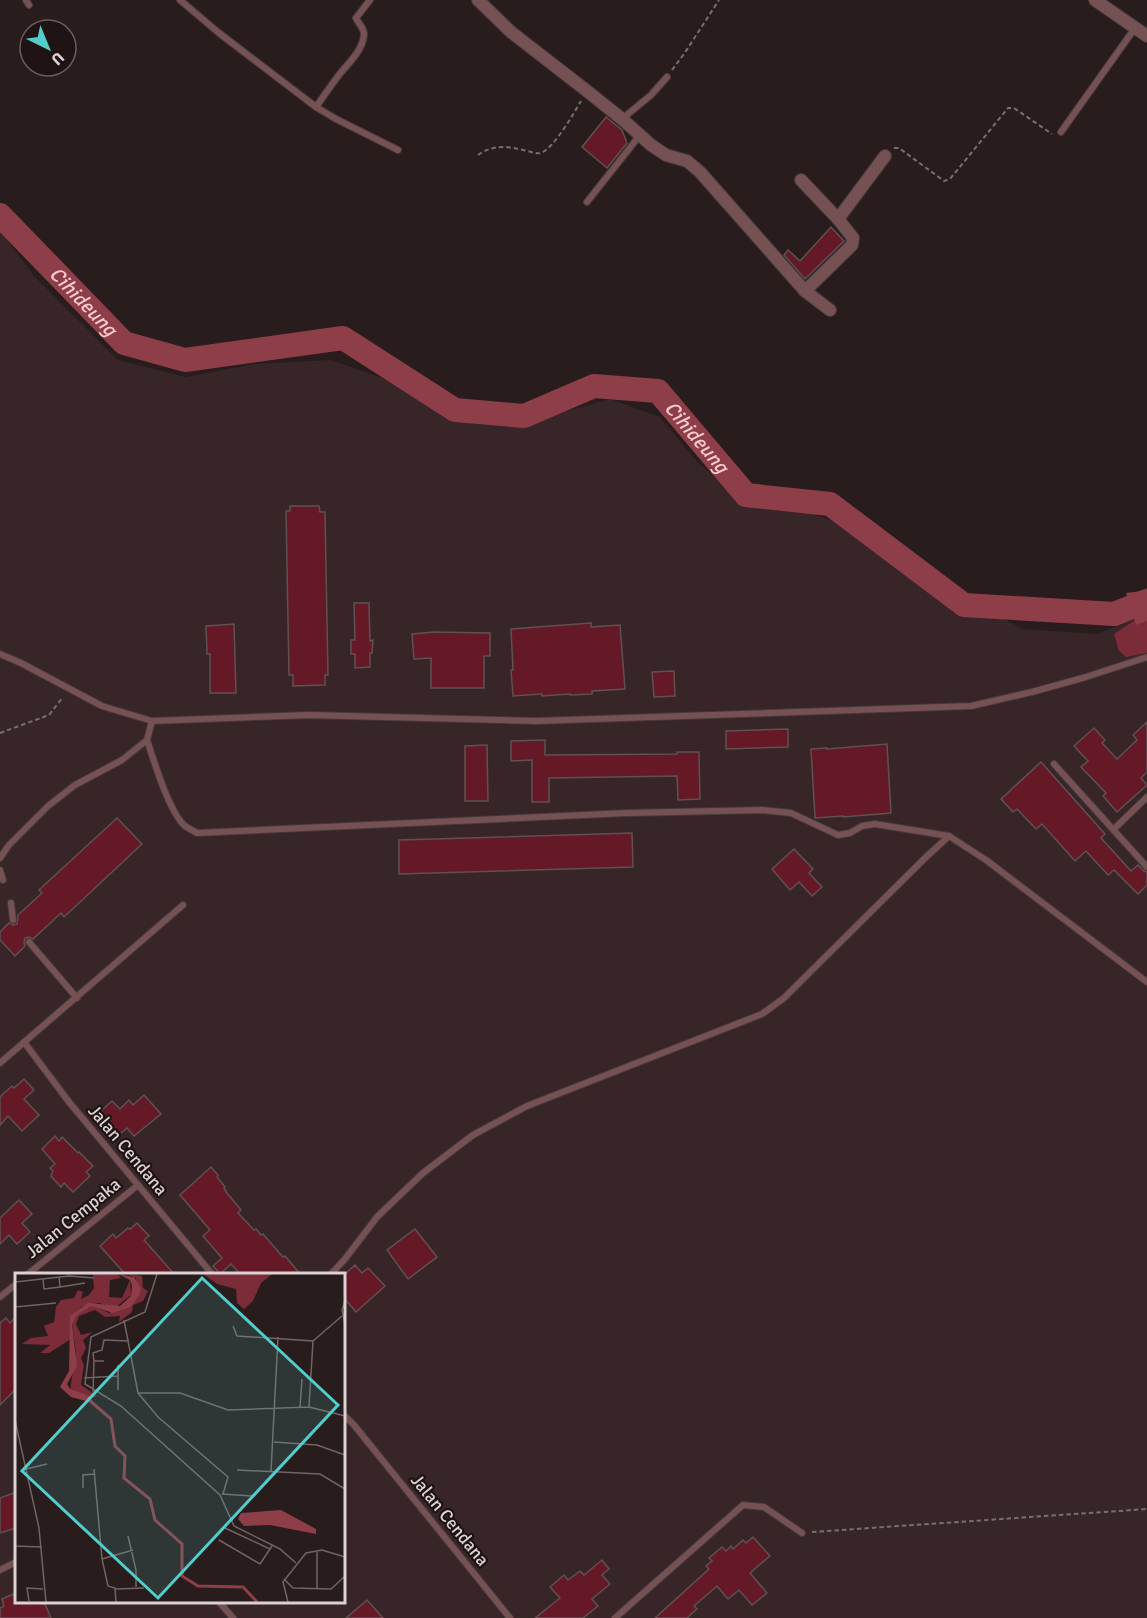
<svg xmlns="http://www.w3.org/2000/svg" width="1147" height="1618" font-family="Signika,sans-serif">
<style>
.built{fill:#372527;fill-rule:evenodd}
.forest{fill:#7a2c38}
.water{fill:#8e3e48}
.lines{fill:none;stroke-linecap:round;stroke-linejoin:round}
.river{stroke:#8e3e48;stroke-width:24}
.building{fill:#651927;stroke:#5f5151;stroke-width:1.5}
.service-casing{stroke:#45393a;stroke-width:8}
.minor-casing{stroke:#45393a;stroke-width:14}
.path{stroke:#796f70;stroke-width:2;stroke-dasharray:4.5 3;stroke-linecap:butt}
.service{stroke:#755153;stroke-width:6}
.minor{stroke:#755153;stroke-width:12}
.labels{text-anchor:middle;stroke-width:4.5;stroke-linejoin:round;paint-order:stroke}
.street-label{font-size:18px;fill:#dbd2d3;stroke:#1f1314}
.water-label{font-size:20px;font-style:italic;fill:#fccbce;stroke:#1f1314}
.inset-river{fill:none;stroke:#8e3e48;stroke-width:3}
.inset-road{fill:none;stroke:#706566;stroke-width:1.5}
.view{fill:#52cdcc;fill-opacity:0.15;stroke:#52cdcc;stroke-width:3}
.inset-edge{fill:none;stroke:#dbd2d3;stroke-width:3}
</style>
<rect width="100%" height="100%" fill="#281c1d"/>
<path class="built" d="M0 230 33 275 118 360 186 377 254 364 331 360 472 409 532 421 610 399 660 417 699 464 739 495 793 507 842 524 1022 629 1098 634 1147 612V1618H0ZM16 1274H344V1602H16Z"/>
<polygon class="forest" points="1147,612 1147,653 1126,657 1119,651 1114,634"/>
<polygon class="water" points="1147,588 1147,621 1136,625 1126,593 1142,591"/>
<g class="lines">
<path class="river" id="s1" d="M0 215 124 343 185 360 343 338 455 410 524 416 594 386 658 391 746 495 830 504 964 605 1114 614 1147 601"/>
</g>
<g class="building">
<polygon points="606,117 622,130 627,143 607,168 582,147"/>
<polygon points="831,227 844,241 805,279 784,255 788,250 800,261"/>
<polygon points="290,506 319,506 320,512 325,512 328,675 325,675 325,685 293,686 293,675 289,675 286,511 290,511"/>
<polygon points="354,603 369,603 370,641 373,640 372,653 370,653 370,667 355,668 355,654 351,654 351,640 355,640"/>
<polygon points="591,623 591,627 620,625 625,689 592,691 592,694 570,695 570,694 542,696 542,694 513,696 511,670 513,670 511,629"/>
<polygon points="234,624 236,693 210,693 210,654 207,654 206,626"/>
<polygon points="434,632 490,633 490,656 484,656 484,688 431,688 431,658 414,659 412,634"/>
<polygon points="674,671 675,696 654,697 652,672"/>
<polygon points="1147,722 1147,772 1141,778 1147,785 1117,812 1103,796 1106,793 1081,767 1088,761 1074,746 1094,728 1105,740 1102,743 1117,759 1137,740 1133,735"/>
<polygon points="788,729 788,747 726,749 726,731"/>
<polygon points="545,740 545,755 677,754 677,752 699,752 700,799 678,800 677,776 549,778 549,802 532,802 532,760 511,761 511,741"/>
<polygon points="887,744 891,813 843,817 843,816 815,818 811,749 827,748 827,749"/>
<polygon points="487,745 488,801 465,801 465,746"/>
<polygon points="1041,762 1105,834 1101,838 1131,871 1138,865 1144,871 1147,872 1147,885 1138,894 1114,870 1108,875 1086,851 1075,861 1042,824 1036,829 1017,809 1013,812 1001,799"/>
<polygon points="117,818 142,844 64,917 61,913 33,939 29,937 25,938 24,942 25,946 15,956 0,940 0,932 9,923 13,925 17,924 18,915 42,893 39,890"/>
<polygon points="632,833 633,867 399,874 399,840"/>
<polygon points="794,849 813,869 809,873 822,887 812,896 799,882 790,890 772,869"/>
<polygon points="24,1079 34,1090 24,1099 39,1115 22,1131 8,1116 0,1125 0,1097 12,1086 14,1088"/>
<polygon points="144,1095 161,1114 134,1136 127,1128 120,1134 100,1112 112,1101 120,1109 129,1100 133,1105"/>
<polygon points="55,1136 59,1141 62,1137 78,1153 79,1152 93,1166 86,1172 90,1176 73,1192 64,1183 61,1187 51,1176 53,1171 50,1168 55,1164 42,1149"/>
<polygon points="211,1167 218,1175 217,1177 225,1187 224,1188 227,1193 241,1210 238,1213 254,1230 256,1229 261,1235 263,1234 283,1257 285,1256 301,1275 241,1275 231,1264 220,1274 213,1266 222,1258 203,1236 210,1230 180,1195"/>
<polygon points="19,1200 32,1214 22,1223 30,1232 17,1244 9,1235 0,1244 0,1218"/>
<polygon points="137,1223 149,1236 144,1240 175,1275 126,1275 100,1246 113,1234 116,1238 128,1228 130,1229"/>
<polygon points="415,1229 437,1257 408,1279 387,1250"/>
<polygon points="355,1265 362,1273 368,1268 385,1286 356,1312 344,1298 344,1275"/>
<polygon points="16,1317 16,1389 0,1405 0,1323 6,1318 10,1323"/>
<polygon points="16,1492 16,1528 0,1533 0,1498"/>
<polygon points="753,1537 770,1556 750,1573 767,1593 752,1605 739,1590 728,1599 717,1586 694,1606 697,1609 687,1618 655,1618 709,1569 706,1566 712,1561 709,1558 722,1547 726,1551 731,1546 733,1549 743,1540 746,1543"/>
<polygon points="602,1560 609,1569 602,1575 610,1584 592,1599 598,1606 583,1618 535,1618 560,1598 550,1587 564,1575 568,1580 580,1571 584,1575"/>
<polygon points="16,1593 16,1602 44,1602 51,1618 0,1618 0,1608 4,1606 2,1599"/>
<polygon points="367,1600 383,1618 346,1618"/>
</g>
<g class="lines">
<defs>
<g id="service">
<polyline points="26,0 29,5"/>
<polyline points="180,0 219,33 316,107 336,119 398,150"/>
<path d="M316 107C324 96 331 85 339 75 348 63 363 51 364 34 364 28 358 23 356 18L370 0"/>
<polyline points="622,119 651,95 667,77"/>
<polyline points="1061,132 1135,28"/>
<polyline points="587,202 640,135"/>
<polyline points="0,654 21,663 102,706 152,721 309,715 536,721 971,706 1032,692 1086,677 1147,657"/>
<path d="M147 740C154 761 169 812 185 826 189 829 194 831 197 833L627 813 762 810 791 813 838 835 850 833 862 826 875 824 949 836"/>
<polyline points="1054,764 1147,867"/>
<polyline points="1114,829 1147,797"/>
<polyline points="0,858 9,845 48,806 75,785 122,760 147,740 152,721"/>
<polyline points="0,870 3,880"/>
<polyline points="11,903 13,920"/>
<polyline points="29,942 77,998"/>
<polyline points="24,1042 69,1102 212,1274"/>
<polyline points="0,1063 183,905"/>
<polyline points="28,1274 138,1185"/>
<polyline points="331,1274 345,1259 377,1217 423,1173 473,1135 527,1106 762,1014 784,998 925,858 949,836 986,860 1147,982"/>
<polyline points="0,1297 16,1284"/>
<polyline points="344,1415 354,1425 510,1618"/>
<polyline points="0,1570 16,1562"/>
<polyline points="219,1602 233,1618"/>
<polyline points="615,1618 743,1505 764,1507 802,1533"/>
</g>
<g id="minor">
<polyline points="478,0 511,32 587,91 622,119 651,145 666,155 687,161 700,172 805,291 830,310"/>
<polyline points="1095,0 1147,36"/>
<polyline points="801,180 838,219 853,238 852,245 805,291"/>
<polyline points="838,219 885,156"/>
</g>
</defs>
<use href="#service" class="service-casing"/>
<use href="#minor" class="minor-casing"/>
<g class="path">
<polyline points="672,70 684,54 719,0"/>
<polyline points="894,148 899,148 944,181 950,179 1008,108 1014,108 1052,134"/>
<path d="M478 155C493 144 509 146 527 151 532 152 536 154 541 153 554 148 574 113 581 101"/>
<polyline points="0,733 49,715 63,697"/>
<polyline points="812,1532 1147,1509"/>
</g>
<use href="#service" class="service"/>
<use href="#minor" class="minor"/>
</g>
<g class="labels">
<g class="street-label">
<text transform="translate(128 1150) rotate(50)" y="6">Jalan Cendana</text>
<text transform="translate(73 1218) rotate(-39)" y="6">Jalan Cempaka</text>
<text transform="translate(450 1520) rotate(51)" y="6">Jalan Cendana</text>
</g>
<g class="water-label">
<text dy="7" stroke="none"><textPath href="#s1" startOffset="120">Cihideung</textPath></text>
<text dy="7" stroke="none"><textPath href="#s1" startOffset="804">Cihideung</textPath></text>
</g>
</g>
<g transform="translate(15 1273)">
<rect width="330" height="330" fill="#281c1d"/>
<path d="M72 1H103L106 5 95 7 94 24 107 25 115 7 116 22 100 35 84 30 66 34 55 52 56 66 34 80H25L35 72 7 71 16 65 33 63 29 53 39 49 41 34 46 27 59 25 63 17 68 19 66 26 74 22 79 15 78 2ZM113 1 127 3 128 15 133 18 128 28 118 32 117 39 104 49 105 43 90 44 80 37 64 43 61 51 66 62 78 59 68 67 71 75 66 85 69 92 66 112 82 123 75 125 55 117 61 79 57 50 60 42 76 32 94 40 123 25 121 5ZM188 1H257L246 10 238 28 229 36 222 30 221 16 202 11Z" fill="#7a2c38"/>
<path d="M103 1 119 4 126 15 124 23 115 34 98 40 76 33 62 42 57 51 62 93 52 111 55 116 77 124 75 129 56 124 45 114 54 98 55 43 73 30 105 33 116 23 117 13 115 7ZM266 237 301 256V261L255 252 229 253 223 246 226 240Z" fill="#8e3e48"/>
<path class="inset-river" d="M73 126 96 146 100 173 110 183 109 205 135 226 140 247 167 271V303L183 313 228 314 242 329"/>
<path class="inset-road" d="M142 1 130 39 76 64 70 111 106 133 205 222 219 253 265 276 281 290M28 6 29 16 45 14 44 4M0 9 54 3 79 5M45 14 70 10M330 28 327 37 330 52M0 34 41 30M109 47 123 120H165L213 137 294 134 330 143M218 53 222 63 298 68 294 134M298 68 327 43M89 88H79L78 80 87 77 89 67 114 68M69 105 103 103M103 117V92M78 119 79 88M123 120 143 144 213 204 208 221M285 134 287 106M0 147 24 255 31 329M259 169 302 172 330 182M11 196 32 191M79 196 87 286 93 313 100 315 101 329M222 197 305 201 330 216M256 198 263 64M68 215V202L80 201M207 221 236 223 241 220M210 255 255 276M113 263 121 297V314M204 267 245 291 257 273M0 273 27 274M87 286 118 277M269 306 278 315 316 316 330 303M302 315V277M100 316 129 315M14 328 12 315 28 316M273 329 268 309 291 280 307 277 330 284"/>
<path class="view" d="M187 5 323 132 143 325 7 198Z"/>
<rect width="330" height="330" class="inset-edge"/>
</g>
<g transform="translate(48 48) rotate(137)"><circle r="28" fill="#1f1314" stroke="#6a5f60" stroke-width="1.5"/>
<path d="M0-4.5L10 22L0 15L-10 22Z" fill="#52cdcc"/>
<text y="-9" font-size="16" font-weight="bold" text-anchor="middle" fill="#dbd2d3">U</text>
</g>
</svg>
